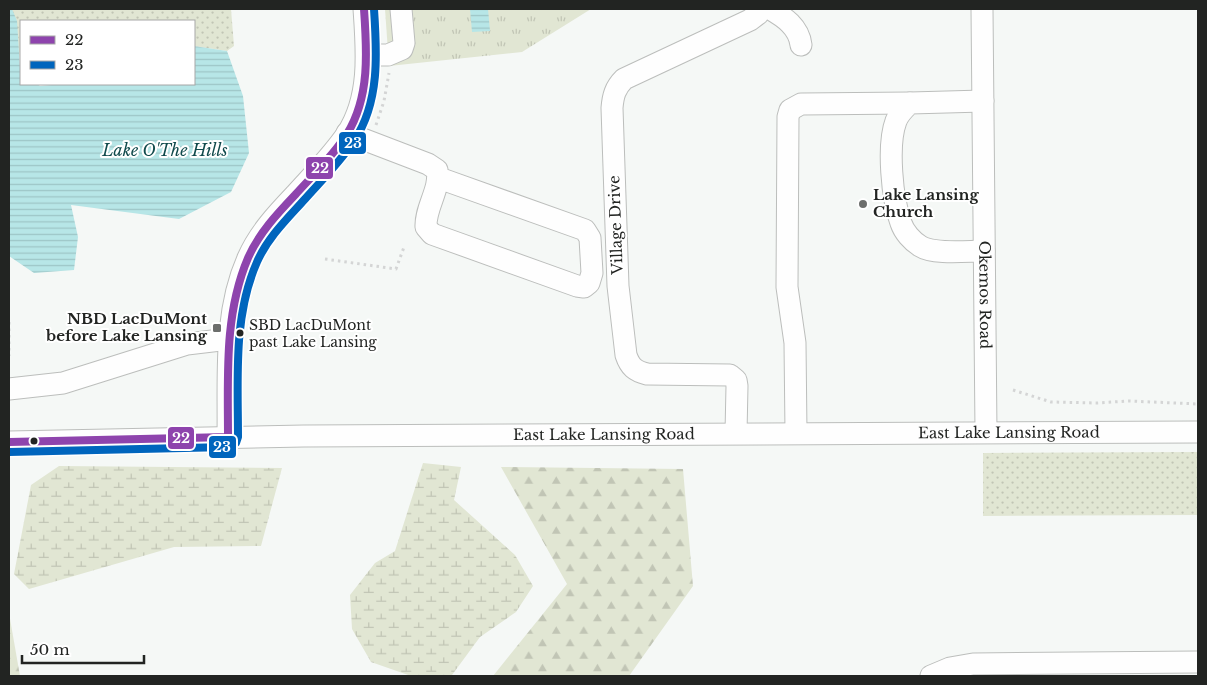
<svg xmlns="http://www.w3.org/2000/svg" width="1207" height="685" font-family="'Libre Baskerville',serif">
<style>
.grass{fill:url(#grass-tufts)}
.forest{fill:url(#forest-firs)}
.wetland{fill:url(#wetland-marsh)}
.park{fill:url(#park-dots)}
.water{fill:url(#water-rules)}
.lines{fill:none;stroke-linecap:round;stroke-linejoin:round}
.minor-casing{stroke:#bcbebc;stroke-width:23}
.path{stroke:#d4d5d5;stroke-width:3;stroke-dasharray:2.5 4;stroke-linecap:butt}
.minor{stroke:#fefefe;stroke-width:21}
.bus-1-casing{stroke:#fff;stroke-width:11}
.bus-2-casing{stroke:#fff;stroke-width:11}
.bus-1{stroke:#8e44ad;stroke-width:8}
.bus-2{stroke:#0065bd;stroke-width:8}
.poi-dot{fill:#6c6e6c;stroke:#fff;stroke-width:2}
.bus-dot{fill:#222422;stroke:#fff;stroke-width:2}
.labels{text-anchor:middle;stroke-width:4;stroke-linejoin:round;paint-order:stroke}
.bus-label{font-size:14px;fill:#222422;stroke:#fff;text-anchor:start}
.poi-label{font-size:15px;font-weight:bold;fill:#222422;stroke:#fff;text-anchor:start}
.street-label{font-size:15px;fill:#222422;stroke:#fff}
.water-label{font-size:16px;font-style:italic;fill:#104a4c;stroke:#fff}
.line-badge{stroke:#fff;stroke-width:2}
.badge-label{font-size:14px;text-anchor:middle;font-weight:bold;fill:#fff}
</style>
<defs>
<pattern id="grass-tufts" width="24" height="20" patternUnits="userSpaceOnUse" patternTransform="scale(1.25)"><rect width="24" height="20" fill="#e1e6d3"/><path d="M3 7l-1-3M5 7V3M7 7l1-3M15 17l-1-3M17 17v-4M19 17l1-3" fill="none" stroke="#c1c5b5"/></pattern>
<pattern id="forest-firs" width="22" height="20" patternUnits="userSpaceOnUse" patternTransform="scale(1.25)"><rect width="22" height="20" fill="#e1e6d3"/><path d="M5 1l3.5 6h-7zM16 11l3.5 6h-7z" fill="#c1c5b5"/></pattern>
<pattern id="wetland-marsh" width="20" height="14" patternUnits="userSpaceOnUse" patternTransform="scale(1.25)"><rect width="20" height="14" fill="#e1e6d3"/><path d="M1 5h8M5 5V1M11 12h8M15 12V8" fill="none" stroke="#c1c5b5"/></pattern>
<pattern id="park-dots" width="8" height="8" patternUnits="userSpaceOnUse" patternTransform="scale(1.25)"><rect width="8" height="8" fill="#e1e6d3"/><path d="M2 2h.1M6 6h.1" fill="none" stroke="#c1c5b5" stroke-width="1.8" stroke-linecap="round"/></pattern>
<pattern id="water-rules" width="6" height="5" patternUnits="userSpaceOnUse" patternTransform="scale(1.25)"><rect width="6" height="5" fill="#b7e6e7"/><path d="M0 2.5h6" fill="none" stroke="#9dc5c6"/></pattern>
</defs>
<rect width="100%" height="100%" fill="#f5f8f6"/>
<polygon class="grass" points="385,9 591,9 522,52 389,66"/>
<g class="forest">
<polygon points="501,467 683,469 693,586 629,676 493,676 567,584"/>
<polygon points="9,613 20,676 9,676"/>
</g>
<g class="wetland">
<polygon points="423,463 461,467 454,500 515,555 533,586 516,612 480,637 452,675 411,676 371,662 352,629 350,595 375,563 395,551"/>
<polygon points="59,466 282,468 261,546 174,547 29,589 14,574 31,485"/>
</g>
<g class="park">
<polygon points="12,9 231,9 234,46 227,51 194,46 194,21 21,21 21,64"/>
<polygon points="1198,452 1198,515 983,516 983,453"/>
</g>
<g class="water">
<polygon points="9,9 12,9 17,21 21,84 37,84 40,86 63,84 194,84 194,46 227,51 243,96 249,153 231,192 179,219 71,205 78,237 74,270 34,273 9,256"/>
<polygon points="470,9 488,9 490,31 472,32"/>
</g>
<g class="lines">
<defs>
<g id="minor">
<path d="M770 9C784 17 799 27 801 45"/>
<path id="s1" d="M982 9 986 432"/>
<polyline points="367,55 388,55 402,49 404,43 401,9"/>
<path d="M983 101 910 103C905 108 899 113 896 121 887 145 892 199 901 223 904 232 912 241 920 246 934 255 967 251 984 251"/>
<path d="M347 133 428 164 437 170C441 189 425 207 426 227L432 234 577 286 584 287 589 283 592 273 590 238 585 230 439 178"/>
<polyline points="9,389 63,383 187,344 229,339"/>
<path d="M736 433 737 386 736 380 730 375 647 374C635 371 630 367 626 355L618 286 612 108C613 96 615 88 624 79L750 20 758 14 761 9"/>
<polyline points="796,433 795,343 787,287 788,117 790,110 801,104 910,103"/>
<path d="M228 437C229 377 223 314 248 258 259 233 277 214 295 195 313 175 332 156 347 134 371 97 367 51 364 9"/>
<path id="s2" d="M9 442 304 436 1198 432"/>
<polyline points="931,676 950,668 973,664 1198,662"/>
</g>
</defs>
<use href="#minor" class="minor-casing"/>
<g class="path">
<polyline points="376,125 384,101 389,73"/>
<polyline points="325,259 396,269 404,247"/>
<polyline points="9,322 9,356"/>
<polyline points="1013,390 1051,402 1097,403 1129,401 1198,404"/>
</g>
<use href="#minor" class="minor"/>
<defs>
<path id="bus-1" d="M9 442 228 437C228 377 224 314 248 258 259 233 277 214 295 195 313 175 333 156 347 134 370 97 367 51 364 9"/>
<path id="bus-2" d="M9 452 228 447 236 443 238 437C238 379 233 316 257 262 268 237 288 218 305 199 322 180 340 162 354 141 380 102 377 53 374 9"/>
</defs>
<use href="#bus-1" class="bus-1-casing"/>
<use href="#bus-2" class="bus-2-casing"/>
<use href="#bus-1" class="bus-1"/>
<use href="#bus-2" class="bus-2"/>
</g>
<g class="poi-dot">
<circle cx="863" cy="204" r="5"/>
<rect x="212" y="323" width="10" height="10" rx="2.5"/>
</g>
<g class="bus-dot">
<circle cx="240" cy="333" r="4.5"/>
<circle cx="34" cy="441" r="4.5"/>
</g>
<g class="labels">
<g class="bus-label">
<text x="249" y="330">SBD LacDuMont<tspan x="249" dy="17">past Lake Lansing</tspan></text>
</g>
<g class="poi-label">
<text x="873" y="200">Lake Lansing<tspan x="873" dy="17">Church</tspan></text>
<text x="207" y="324" text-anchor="end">NBD LacDuMont<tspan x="207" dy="17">before Lake Lansing</tspan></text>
</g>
<g class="street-label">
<text transform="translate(616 225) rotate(-92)" y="5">Village Drive</text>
<text dy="5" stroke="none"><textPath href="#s1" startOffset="286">Okemos Road</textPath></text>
<text dy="5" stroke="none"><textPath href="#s2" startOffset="1000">East Lake Lansing Road</textPath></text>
<text dy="5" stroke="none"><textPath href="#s2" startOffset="595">East Lake Lansing Road</textPath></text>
</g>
<g class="water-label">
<text x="165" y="156">Lake O'The Hills</text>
</g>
</g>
<g class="line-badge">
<rect x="338" y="131" width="29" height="24" rx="5" fill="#0065bd"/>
<rect x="305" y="156" width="29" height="24" rx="5" fill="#8e44ad"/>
<rect x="167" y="426" width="28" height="24" rx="5" fill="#8e44ad"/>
<rect x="208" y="435" width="29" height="24" rx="5" fill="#0065bd"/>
</g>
<g class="badge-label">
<text x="353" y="148">23</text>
<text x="320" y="173">22</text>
<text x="181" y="443">22</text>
<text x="222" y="452">23</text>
</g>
<rect width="1207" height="685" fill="none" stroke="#222422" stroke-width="20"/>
<rect x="20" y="20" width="175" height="65" fill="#ffffff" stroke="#a7a7a7"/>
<rect x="30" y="36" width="25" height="8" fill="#8e44ad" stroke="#a7a7a7"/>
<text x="65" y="45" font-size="15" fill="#222422">22</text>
<rect x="30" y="61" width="25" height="8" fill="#0065bd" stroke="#a7a7a7"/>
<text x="65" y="70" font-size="15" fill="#222422">23</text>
<path d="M22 655v8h122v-8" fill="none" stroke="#222422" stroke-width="2.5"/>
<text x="30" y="655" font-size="15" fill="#222422" stroke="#ffffff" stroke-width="4" paint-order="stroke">50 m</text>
</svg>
